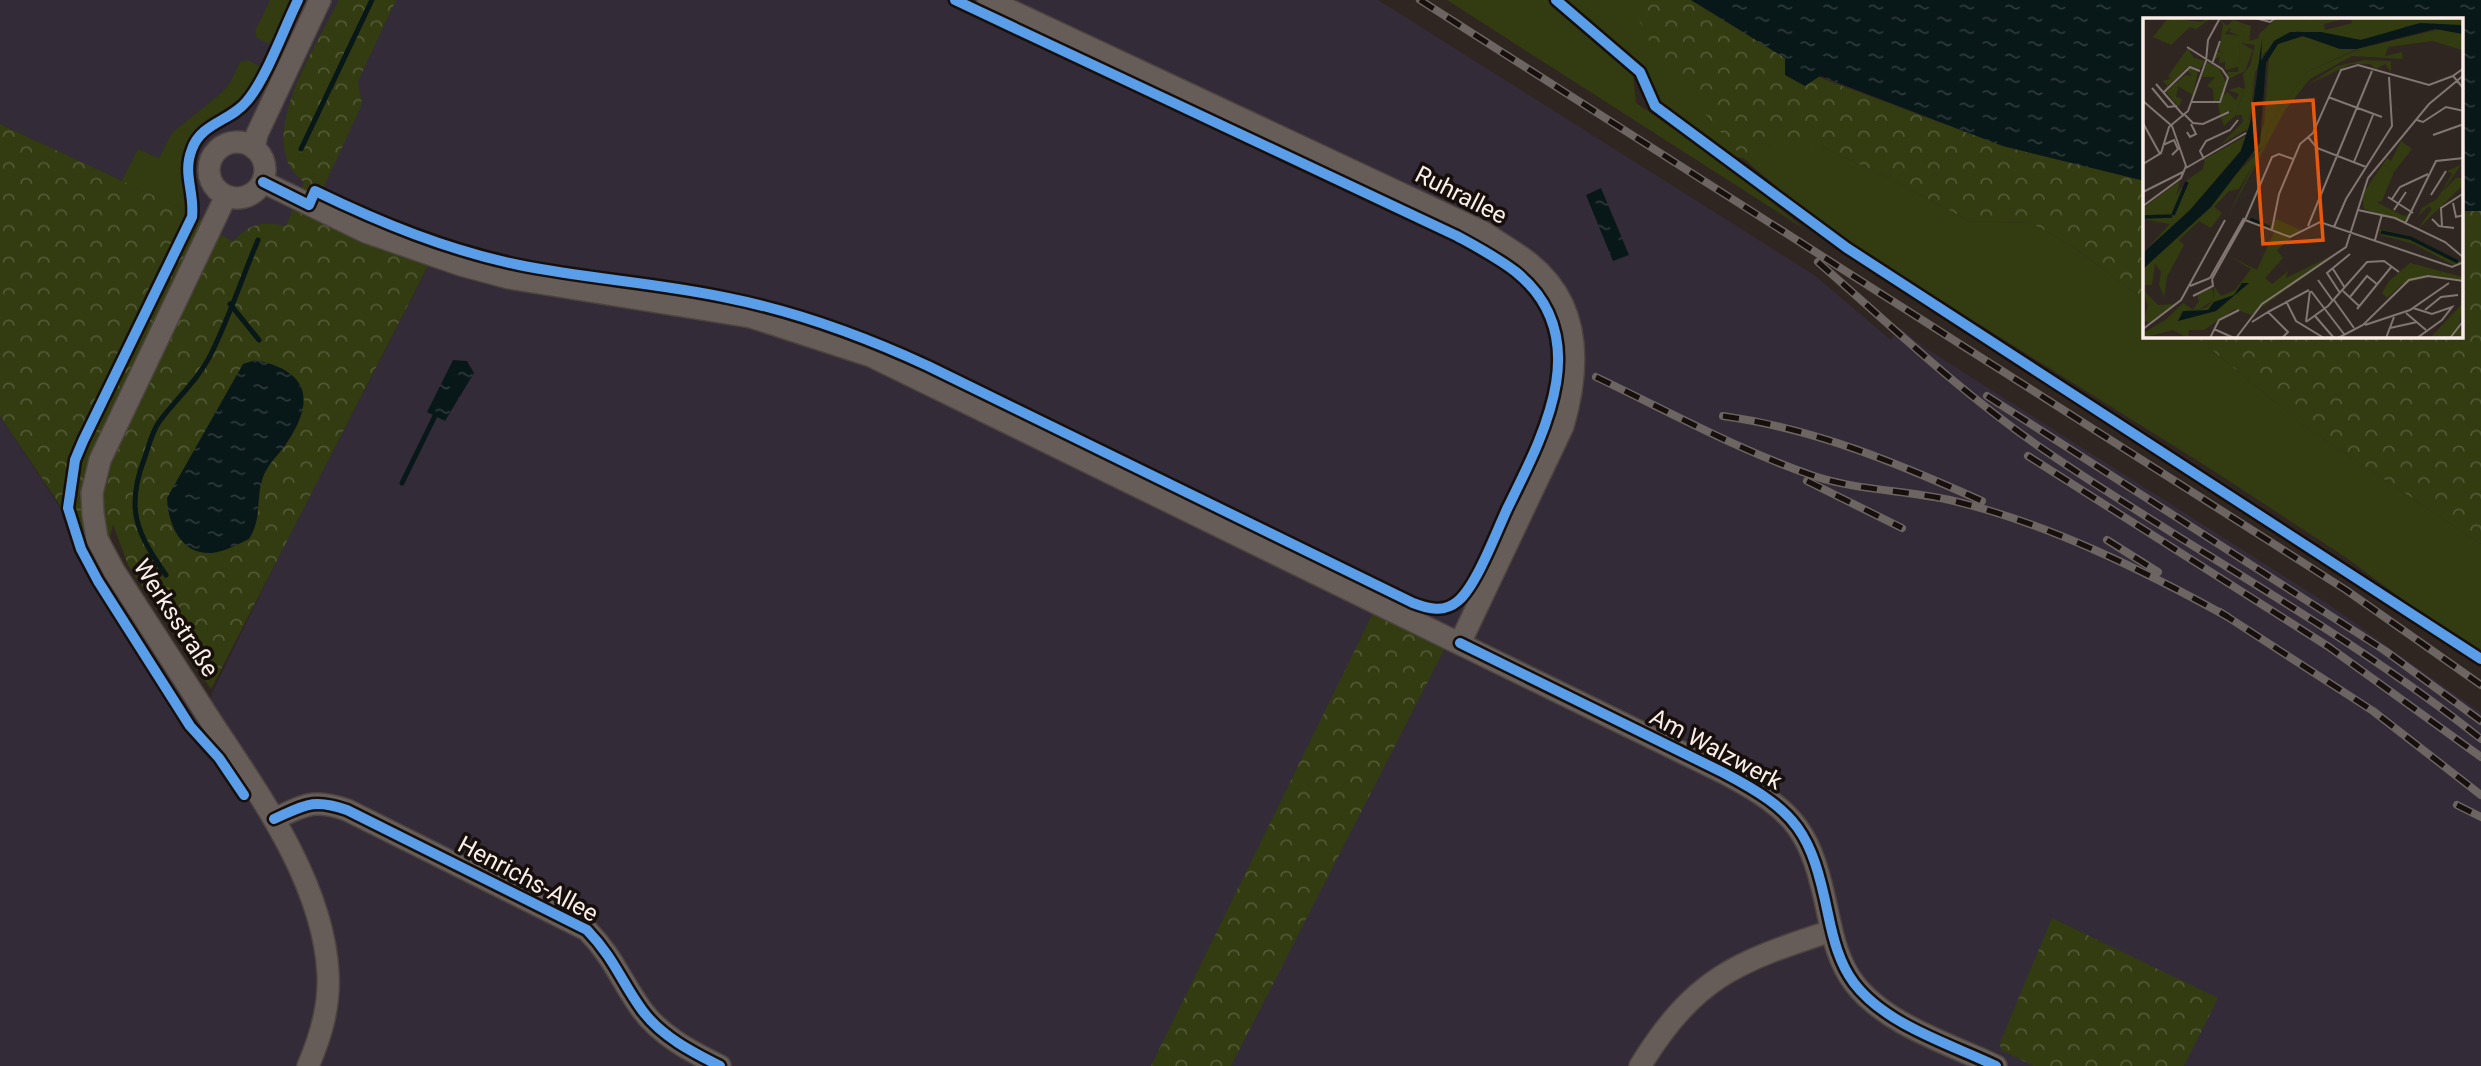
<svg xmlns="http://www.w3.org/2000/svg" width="2481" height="1066" font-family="Roboto,sans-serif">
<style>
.commercial{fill:#332b38}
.grass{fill:#333b11}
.forest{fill:url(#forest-crowns)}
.water{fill:url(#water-ripples)}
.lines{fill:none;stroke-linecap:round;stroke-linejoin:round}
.stream{stroke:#081718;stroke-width:5}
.minor-casing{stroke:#4d4440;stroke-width:24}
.minor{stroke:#665d59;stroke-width:21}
.rail-casing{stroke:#6c6562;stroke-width:8}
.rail{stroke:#170f0b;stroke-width:5;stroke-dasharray:16;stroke-linecap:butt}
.cycleway-casing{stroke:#170f0b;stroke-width:15}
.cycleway{stroke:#5a9eea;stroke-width:10}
.labels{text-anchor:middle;stroke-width:7;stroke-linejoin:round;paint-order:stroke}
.street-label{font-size:24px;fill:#fbeee9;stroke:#170f0b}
.inset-river{fill:none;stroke:#081718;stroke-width:3.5}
.inset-road{fill:none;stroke:#817671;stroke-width:2}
.view{fill:#e8590c;fill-opacity:0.15;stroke:#e8590c;stroke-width:3.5}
.inset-edge{fill:none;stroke:#fbeee9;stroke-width:3.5}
</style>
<defs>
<pattern id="forest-crowns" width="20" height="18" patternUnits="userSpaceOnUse" patternTransform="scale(1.75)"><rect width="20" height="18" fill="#333b11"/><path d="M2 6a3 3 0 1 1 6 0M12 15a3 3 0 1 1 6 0" fill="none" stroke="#515834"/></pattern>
<pattern id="water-ripples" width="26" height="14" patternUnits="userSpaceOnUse" patternTransform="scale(1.75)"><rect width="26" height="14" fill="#081718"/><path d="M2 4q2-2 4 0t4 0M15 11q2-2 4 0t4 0" fill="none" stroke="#2d393a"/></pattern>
</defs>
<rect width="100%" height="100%" fill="#302621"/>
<polygon class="commercial" points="0,0 1378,0 1814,275 1891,340 1900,328 1922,346 2331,606 2481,713 2481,1066 0,1066 0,416 199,720 282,550 428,267 311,217 233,242 187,211 0,124"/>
<g class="grass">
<polygon points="270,0 293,0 271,45 257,38 255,31"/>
<polygon points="1447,0 1547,0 1633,74 1636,103 1739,174 1804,229"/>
<polygon points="1566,0 1640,0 1743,157 1770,146 1821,146 1897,182 1969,221 2031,223 2071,245 2145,300 2145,336 2195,336 2303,425 2481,544 2481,657 2345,557 2214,471 1822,226 1743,158 1731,157 1659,102 1644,70"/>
<path d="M247 60 260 66C254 78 249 94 239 103 217 123 190 126 183 158 178 177 190 193 187 211L122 181 138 149 159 158 172 133 219 95 230 83 240 62Z"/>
</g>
<g class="forest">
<path d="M339 0H396L358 81 362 104 310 217 428 266 211 689 128 565 113 524 103 569 0 416V124L187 211 233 242C249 223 262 221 286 226L304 182C250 143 317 45 339 0Z"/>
<polygon points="1629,0 1691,0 1821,78 2003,146 2145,181 2145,300 2071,245 2031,223 1969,221 1897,182 1821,146 1770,146 1743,158 1659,60"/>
<polygon points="2462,211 2481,211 2481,544 2303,425 2195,336 2462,336"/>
<polygon points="1373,613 1445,648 1231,1066 1151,1066"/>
<polygon points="2052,918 2218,998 2184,1066 2034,1066 2001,1050 2000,1043"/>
</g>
<g class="water">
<polygon points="1691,0 2481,0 2481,211 2462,211 2462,19 2145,19 2145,181 2003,146 1820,76 1805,86 1785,75 1785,58"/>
<polygon points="1601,188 1629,255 1613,261 1586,195"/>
<path d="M256 360C307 371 316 398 288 441 281 453 268 463 263 477 255 500 263 516 249 539 238 544 224 552 212 553 180 555 168 523 167 498L243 364Z"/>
<polygon points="453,360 467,361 474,373 445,421 427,412"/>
</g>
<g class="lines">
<g class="stream">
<polyline points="301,149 372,0"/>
<polyline points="230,304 259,340"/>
<polyline points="402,483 435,416"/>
<path d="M166 575C136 532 125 508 145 457 149 445 152 432 159 422 176 399 198 380 211 354 229 318 242 278 258 240"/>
</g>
<defs>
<g id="minor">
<path d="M988 0 1483 232C1498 242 1514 251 1528 262 1582 304 1580 368 1563 426L1460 643"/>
<circle cx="237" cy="170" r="28"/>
<polyline points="254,148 257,134 320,0"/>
<path d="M263 182 366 232 461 265 509 278 751 317 871 356 1724 773C1798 812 1811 832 1828 914 1833 938 1839 963 1854 983 1886 1025 1950 1044 1996 1066"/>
<path d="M226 196 100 460 92 493 93 514 97 539 114 571C145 619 176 667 207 715 256 790 323 880 328 973 330 1006 321 1036 308 1066"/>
<path d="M274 819C305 805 313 798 347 810L587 930C614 958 621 981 642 1010 661 1036 692 1052 720 1066"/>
<path d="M1640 1066C1695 977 1736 962 1831 931"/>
</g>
</defs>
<use href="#minor" class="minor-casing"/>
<use href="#minor" class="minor"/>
<defs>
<g id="rail">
<polyline points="1420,0 2346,590 2481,685"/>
<path d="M1818 262C1889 324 1957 389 2034 443 2181 545 2341 627 2481 739"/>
<path d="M1596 377C1668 411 1738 450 1814 476 1859 491 1908 490 1954 501 2049 524 2143 570 2228 617"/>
<polyline points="1987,396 2384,650 2481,721"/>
<path d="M1723 416C1816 429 1897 463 1982 501"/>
<polyline points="2028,456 2329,647 2481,757"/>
<polyline points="1807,481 1902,528"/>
<polyline points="2107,540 2158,572"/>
<polyline points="2220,612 2373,711 2481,795"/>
<polyline points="2457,805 2481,817"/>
</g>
</defs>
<use href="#rail" class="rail-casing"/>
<use href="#rail" class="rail"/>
<defs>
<g id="cycleway">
<polyline points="1556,0 1640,72 1655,106 1847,248 2481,659"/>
<path d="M263 182 309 205 315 191C381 223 447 250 519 265 588 279 659 283 728 298 798 312 863 336 928 366L1413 603C1429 609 1444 613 1458 601 1477 585 1497 530 1508 507 1544 434 1596 337 1516 272 1498 258 1477 247 1457 236L955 0"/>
<path d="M1460 643 1724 773C1798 812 1811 832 1828 914 1833 938 1839 963 1854 983 1886 1025 1950 1044 1996 1066"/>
<path d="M244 795 219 758 190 726 98 581 81 549 68 508 75 460 83 441 192 217C195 192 182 174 192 149 201 123 231 121 247 101 266 79 284 28 298 0"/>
<path d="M274 819C305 805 313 798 347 810L587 930C614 958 621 981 642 1010 661 1036 692 1052 720 1066"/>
</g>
</defs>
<use href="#cycleway" class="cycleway-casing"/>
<use href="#cycleway" class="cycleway"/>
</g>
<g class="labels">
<g class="street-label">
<text transform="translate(1461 195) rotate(27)" y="8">Ruhrallee</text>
<text transform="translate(176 618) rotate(57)" y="8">Werksstraße</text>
<text transform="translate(1716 749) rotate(28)" y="8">Am Walzwerk</text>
<text transform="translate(528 879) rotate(28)" y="8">Henrichs-Allee</text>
</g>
</g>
<g transform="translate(2143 18)">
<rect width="320" height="320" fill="#302621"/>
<path d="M134 0H206L181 6 182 12 209 5 208 0H320V9L262 8 261 12 212 23 154 13 121 35 112 55 106 111 97 133 47 192 0 235 27 206 0 201V190L37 163 33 178 38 170 44 171V162L60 151 62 141 103 118 116 16ZM297 11 320 16 319 32 290 23 245 29 242 38 259 34 260 41 209 38 167 61 142 92 83 202 111 145 96 171 86 173 71 189 79 195 68 210 56 203 36 222 41 227 24 259 21 280 16 266 18 254 12 246 9 267H0V251L122 127 125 108 164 54 218 30ZM86 17 97 24 96 39 102 53 85 61 84 54H95V49L82 52V43L76 46 77 38 71 42 72 33 83 36 77 32ZM45 30 51 40 62 43 57 51 47 47 21 72 24 67 19 63 28 61 25 58ZM221 42 248 43V54L242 46 233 51 227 46H208L166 66 194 48ZM64 44 77 51 83 65 81 79 71 85 70 71 64 68 72 59H59ZM47 49 55 53 50 77 35 68 33 79 39 81 36 89 23 74 42 57 49 58 44 52ZM96 69 101 71 93 97 81 108 78 100 90 92 77 98 75 86 84 74 93 82 96 76 85 72ZM258 123 269 131 251 154 240 146 244 140 248 143ZM219 177 261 198 269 195 261 204 221 191ZM69 269 71 282 50 295 68 287 34 303 16 308 40 285 50 292 56 283 54 275ZM0 272 15 287 32 286 9 306 0 302 5 288Z" fill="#333b11"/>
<path d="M25 0 58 4 68 0 53 11 47 9 28 27 10 19ZM77 1 84 8 90 2 108 8 106 23 116 20 104 111 77 127 100 104 99 97H93L102 68 100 56 107 48 112 27 98 25 101 19 87 10 82 16 97 18V24L87 40 76 33 80 7ZM156 18 216 30 164 54 125 108 122 127 110 136 121 106 126 38 135 26ZM318 147 299 174 313 160H320V167L274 212 289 191 286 188 275 198 279 190 294 181 309 156 304 153ZM103 198 130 208 133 201 158 212 134 232 140 240 122 260 129 266 145 253 143 260 196 234 108 297 92 291 61 312H46L45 320 30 312 0 320V315L29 298 34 303 40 285 50 292 62 290 71 282V268L78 278 92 272 108 251 84 237 114 252 132 212ZM236 211 267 218 318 244 312 248 271 226 238 217ZM267 245 320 259V262L291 258 259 266 244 280 239 275 246 263ZM320 285 316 307 320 320H287Z" fill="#333b11"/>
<path d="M89 9 102 17 98 25 110 32 102 53 96 39 97 18 86 14ZM240 146 251 154 239 183 230 186 219 177Z" fill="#333b11"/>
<path d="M277 5 318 7 320 16 292 11 213 31H197L160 18 135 26 123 45 117 125 68 189 0 251V235L47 192 98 133 108 102 119 21 118 43 131 23 147 14H178L218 22ZM99 265H106L73 293 35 303 40 293 65 292 71 284 91 277Z" fill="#081718"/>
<path class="inset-river" d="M30 197 44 164M0 199 29 198M107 201 127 209M238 214 267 220 315 244"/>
<path class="inset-road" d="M112 0 127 4 133 0M44 29 79 51 85 60 77 84H49M69 46 77 23M321 50 310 58 321 71M13 66 41 98M9 70 25 89 34 88M21 74 47 49 57 53M185 79 239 99M0 83 29 108 43 148 38 160 0 188M42 97 50 105 60 106 86 94M274 102 280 104 303 89 321 93M0 105 17 136M44 114 47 119 53 116 48 106M290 117 321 106M165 119 174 130 223 149M20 127 31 122 35 131 29 137M61 141 57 133 63 123 87 112 95 102M211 144 230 97M0 146 18 135 26 109 45 93 63 43 65 22 77 0M43 150 103 115M0 174 42 153M288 177 303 153M245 179 270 195M249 181 257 169 285 156M310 185 313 199 321 197M215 192 252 200 302 224 321 240M251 192 263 174M289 201 296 208 311 210M102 202 147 219 177 204 309 249 321 244M102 202 129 139 136 136 150 141M262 206 293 143 321 140M165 208 229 53M299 208 298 190 321 175M191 209 203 181 249 108 246 59M129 211 136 176 157 126 170 115 198 52 215 47 286 67 310 58M232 222 239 196M190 251 202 270M67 260 101 200M69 261 102 202M175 262 190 283M47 268 67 260M168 273 201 316M200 273 216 288M197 275 184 255 207 236M50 278 70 268 69 261M207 279 224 258 235 267M191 282 211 310M143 283 153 303 181 320M270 290 289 296 309 289 299 302 274 320M214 291 249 248M282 292 298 279 315 277M125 294 166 272M263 295 283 312M172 298 191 320M109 304 125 294 145 314 139 320M163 304 185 288 224 244 241 243 256 254M163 304 167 273M222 307 267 292 306 265M247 310 274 304M0 311 38 282 82 202M71 311 91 320M67 320 76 302 96 292M93 320 119 286 203 229 225 160 286 86 321 57M195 320 220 307 266 262 285 258 321 263M243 320 251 299M307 320 321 302"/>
<path class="view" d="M170 82 180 222 120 226 110 86Z"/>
<rect width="320" height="320" class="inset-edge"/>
</g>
</svg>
